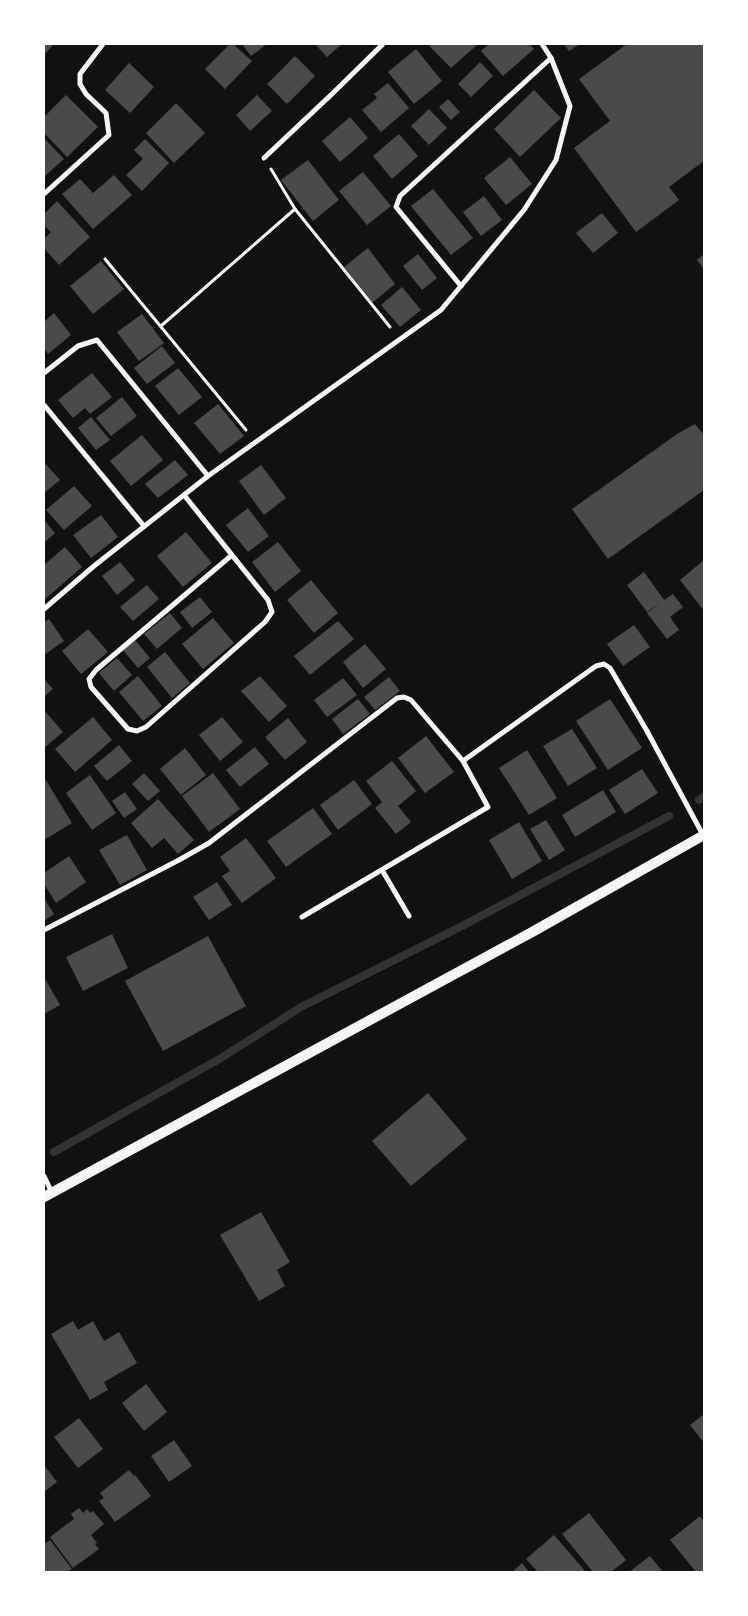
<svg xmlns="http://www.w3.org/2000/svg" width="748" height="1616" font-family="'Space Grotesk',sans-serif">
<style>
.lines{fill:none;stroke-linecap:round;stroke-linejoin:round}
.stream{stroke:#333;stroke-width:8}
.building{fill:#4a4a4a}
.path{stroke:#f5f5f5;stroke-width:3}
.minor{stroke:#f5f5f5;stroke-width:5}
.secondary{stroke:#f5f5f5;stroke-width:10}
</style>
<rect width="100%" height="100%" fill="#111"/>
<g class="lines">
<g class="stream">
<polyline points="699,800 704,797"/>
<polyline points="54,1152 221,1058 301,1007 466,924 669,816"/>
</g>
</g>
<g class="building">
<polygon points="44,44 54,44 44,55"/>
<polygon points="230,44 233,44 252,61 225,89 205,69"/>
<polygon points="242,44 267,44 251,56"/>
<polygon points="315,44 342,44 327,57"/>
<polygon points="431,44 478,44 451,68 429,46"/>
<polygon points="489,44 529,44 534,49 503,76 481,51"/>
<polygon points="564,44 580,44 569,51"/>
<polygon points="627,44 704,44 704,161 669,187 679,200 636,232 574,148 610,121 579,79"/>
<polygon points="416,49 442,81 414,104 388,72"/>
<polygon points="295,56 315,76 287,104 267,84"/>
<polygon points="480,62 493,76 471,97 458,84"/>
<polygon points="129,63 154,87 130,113 105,90"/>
<polygon points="388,83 409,108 381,132 362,110 377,98 374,94"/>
<polygon points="534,90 561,118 520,157 494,129"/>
<polygon points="66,95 98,127 67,157 44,133 44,117"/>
<polygon points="257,95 272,111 250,131 236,115"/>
<polygon points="448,99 460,112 451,120 439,107"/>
<polygon points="176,103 205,133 174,163 146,133"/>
<polygon points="429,109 447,128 429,145 411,126"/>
<polygon points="350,117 368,138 340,162 322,141"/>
<polygon points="399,134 418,156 392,179 373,156"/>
<polygon points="44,138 64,159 44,177"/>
<polygon points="145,139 169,163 142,191 126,175 143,159 134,150"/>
<polygon points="510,157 532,184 506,205 484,178"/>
<polygon points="308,160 339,200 313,221 281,180"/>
<polygon points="363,172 391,206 367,225 339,191"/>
<polygon points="114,175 132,195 93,229 62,194 80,179 93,193"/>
<polygon points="433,189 473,238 451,255 411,206"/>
<polygon points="484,196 502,220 481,236 463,212"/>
<polygon points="57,201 90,237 59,265 44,248 44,239 51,232 44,225 44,214"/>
<polygon points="602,213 618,233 593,253 576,233"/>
<polygon points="368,248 395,284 372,303 344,267"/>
<polygon points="418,254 437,278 422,290 403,266"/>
<polygon points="704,254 704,269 697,260"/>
<polygon points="101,261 124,289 93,314 70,286"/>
<polygon points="402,287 421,310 400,327 381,305"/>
<polygon points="54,313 71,335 48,354 44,348 44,322"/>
<polygon points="142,314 164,343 139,361 117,332"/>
<polygon points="162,346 175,363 147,384 134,368"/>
<polygon points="178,368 202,397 179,415 155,386"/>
<polygon points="92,373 112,397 90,414 85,408 73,418 58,400"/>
<polygon points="122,397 137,416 111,436 96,418"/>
<polygon points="218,404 244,436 220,454 194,423"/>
<polygon points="91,417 110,440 96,450 78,428"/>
<polygon points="695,424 704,435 704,490 608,559 572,509 677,434"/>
<polygon points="142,435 163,460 131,486 110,461"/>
<polygon points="175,460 188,475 158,498 145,484"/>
<polygon points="44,462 60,480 44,493"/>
<polygon points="261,465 286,498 264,515 239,481"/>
<polygon points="74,486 92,506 64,530 46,510"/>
<polygon points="248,508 269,536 248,552 226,525"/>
<polygon points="101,515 118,537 91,558 73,535"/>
<polygon points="44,520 55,533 44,543"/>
<polygon points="186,532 212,563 183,587 157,556"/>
<polygon points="278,542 301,571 275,592 252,562"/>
<polygon points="65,547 82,567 44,600 44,565"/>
<polygon points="704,560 704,611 680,580"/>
<polygon points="120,562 135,580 117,595 102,576"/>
<polygon points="644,572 664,600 673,594 683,607 670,617 679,630 667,639 647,613 662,602 647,612 627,585"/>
<polygon points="311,580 338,613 314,633 287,600"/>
<polygon points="147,585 159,599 133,621 120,607"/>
<polygon points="200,597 212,612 192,628 180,612"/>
<polygon points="170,613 182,628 157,649 144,634"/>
<polygon points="213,618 234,643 203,669 182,644"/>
<polygon points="49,619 64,641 44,655 44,622"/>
<polygon points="338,621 354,639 310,675 294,656"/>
<polygon points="634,625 650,647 623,666 607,644"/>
<polygon points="88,629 108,652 81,674 62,651"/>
<polygon points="135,640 150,658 138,668 123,650"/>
<polygon points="365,644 386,669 363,688 343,662"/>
<polygon points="165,652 190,683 172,698 147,667"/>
<polygon points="117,658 132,675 114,691 99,673"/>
<polygon points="138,676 162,706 143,721 119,692"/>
<polygon points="260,676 287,706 269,722 241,691"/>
<polygon points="389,677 400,691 375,710 364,697"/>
<polygon points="343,678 357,695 327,717 314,700"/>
<polygon points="44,679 53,689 44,697"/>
<polygon points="358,699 370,714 343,734 332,719"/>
<polygon points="610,699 642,748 608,770 576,721"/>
<polygon points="44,710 63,732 44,748"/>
<polygon points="93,717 112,740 75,772 55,749"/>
<polygon points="222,717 243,742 220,761 199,735"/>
<polygon points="288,718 307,742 285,760 265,737"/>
<polygon points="572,729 597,768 568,786 543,746"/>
<polygon points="426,736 454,772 425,793 398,758"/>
<polygon points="119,745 132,761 107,781 94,766"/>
<polygon points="255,747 269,764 240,787 226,770"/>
<polygon points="185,748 206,775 181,795 160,769"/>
<polygon points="527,750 557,798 529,815 499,768"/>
<polygon points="392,761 416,791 398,806 411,822 396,834 375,808 382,802 366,781"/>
<polygon points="642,769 658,793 625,814 609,790"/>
<polygon points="144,773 160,791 148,801 132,784"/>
<polygon points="213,773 240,809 209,832 182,796"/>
<polygon points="90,775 116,813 92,830 66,793"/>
<polygon points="44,777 72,823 44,840"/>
<polygon points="354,780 372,804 338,830 320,805"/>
<polygon points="603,790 616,812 575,837 562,815"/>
<polygon points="125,792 137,809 124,818 112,801"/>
<polygon points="158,799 194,840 178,854 164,838 152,848 131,823"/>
<polygon points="313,808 332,834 286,867 267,841"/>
<polygon points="546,820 565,850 549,860 530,829"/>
<polygon points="519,822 542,861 512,879 489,840"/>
<polygon points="127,835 147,870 120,885 99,850"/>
<polygon points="246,838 276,878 242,903 222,876 230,871 220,857"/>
<polygon points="69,856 86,882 56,903 44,884 44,873"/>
<polygon points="217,882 232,905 209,920 193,897"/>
<polygon points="44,898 54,914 44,921"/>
<polygon points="112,934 128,968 83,991 66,957"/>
<polygon points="208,936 246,1006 163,1051 125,981"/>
<polygon points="44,977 60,1005 44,1014"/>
<polygon points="428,1093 467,1139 411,1186 372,1141"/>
<polygon points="261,1212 290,1262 277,1270 285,1286 259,1301 220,1235"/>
<polygon points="73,1321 78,1330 93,1321 104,1341 119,1332 137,1363 104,1382 108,1390 90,1400 51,1334"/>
<polygon points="146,1384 167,1412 144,1431 122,1403"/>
<polygon points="704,1414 704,1443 690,1425"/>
<polygon points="79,1418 103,1449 78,1468 54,1437"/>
<polygon points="174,1440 192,1466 169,1482 151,1456"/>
<polygon points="44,1465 57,1482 44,1492"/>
<polygon points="129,1470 134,1476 135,1475 151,1496 115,1522 99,1501 104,1498 100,1493"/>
<polygon points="79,1508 83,1513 87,1509 90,1513 93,1511 104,1524 91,1535 97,1543 95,1544 99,1549 73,1568 50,1537 74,1519 71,1514"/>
<polygon points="589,1513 626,1560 611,1572 593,1572 562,1534"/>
<polygon points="700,1516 704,1521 704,1572 696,1572 670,1540"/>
<polygon points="554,1535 586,1572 538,1572 526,1559"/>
<polygon points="50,1540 72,1569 67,1572 44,1572 44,1544"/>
<polygon points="650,1556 663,1572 629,1572"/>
<polygon points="522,1563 529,1572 512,1572"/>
</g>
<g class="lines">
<g class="path">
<polyline points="271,169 295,209 390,327"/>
<polyline points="105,259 246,430"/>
<polyline points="161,326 295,209"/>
</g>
<g class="minor">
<polyline points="264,158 333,93 383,44"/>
<polyline points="44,194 109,135 106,113 86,94 80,84 80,74 103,44"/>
<polyline points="461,286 396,207 400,196 551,58"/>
<polyline points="44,373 78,346 97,340 208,476"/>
<polyline points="44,405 144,526"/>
<polyline points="184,495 268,600 272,612 265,622 146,727 137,731 128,729 91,687 89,679 96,670 232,555"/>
<polyline points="44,609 94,566 208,476 441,310 524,210 556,160 570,106 551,58 542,44"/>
<polyline points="382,870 409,916"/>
<polyline points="302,917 488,807 463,761"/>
<polyline points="44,930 179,860 209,843 397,698 404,697 411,700 463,761 596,666 604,664 610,668 647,731 703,835"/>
<polyline points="44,1176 52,1193"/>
</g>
<polyline class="secondary" points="44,1197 534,931 704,835"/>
</g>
<rect width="748" height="1616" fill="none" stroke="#ffffff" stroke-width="90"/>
</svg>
